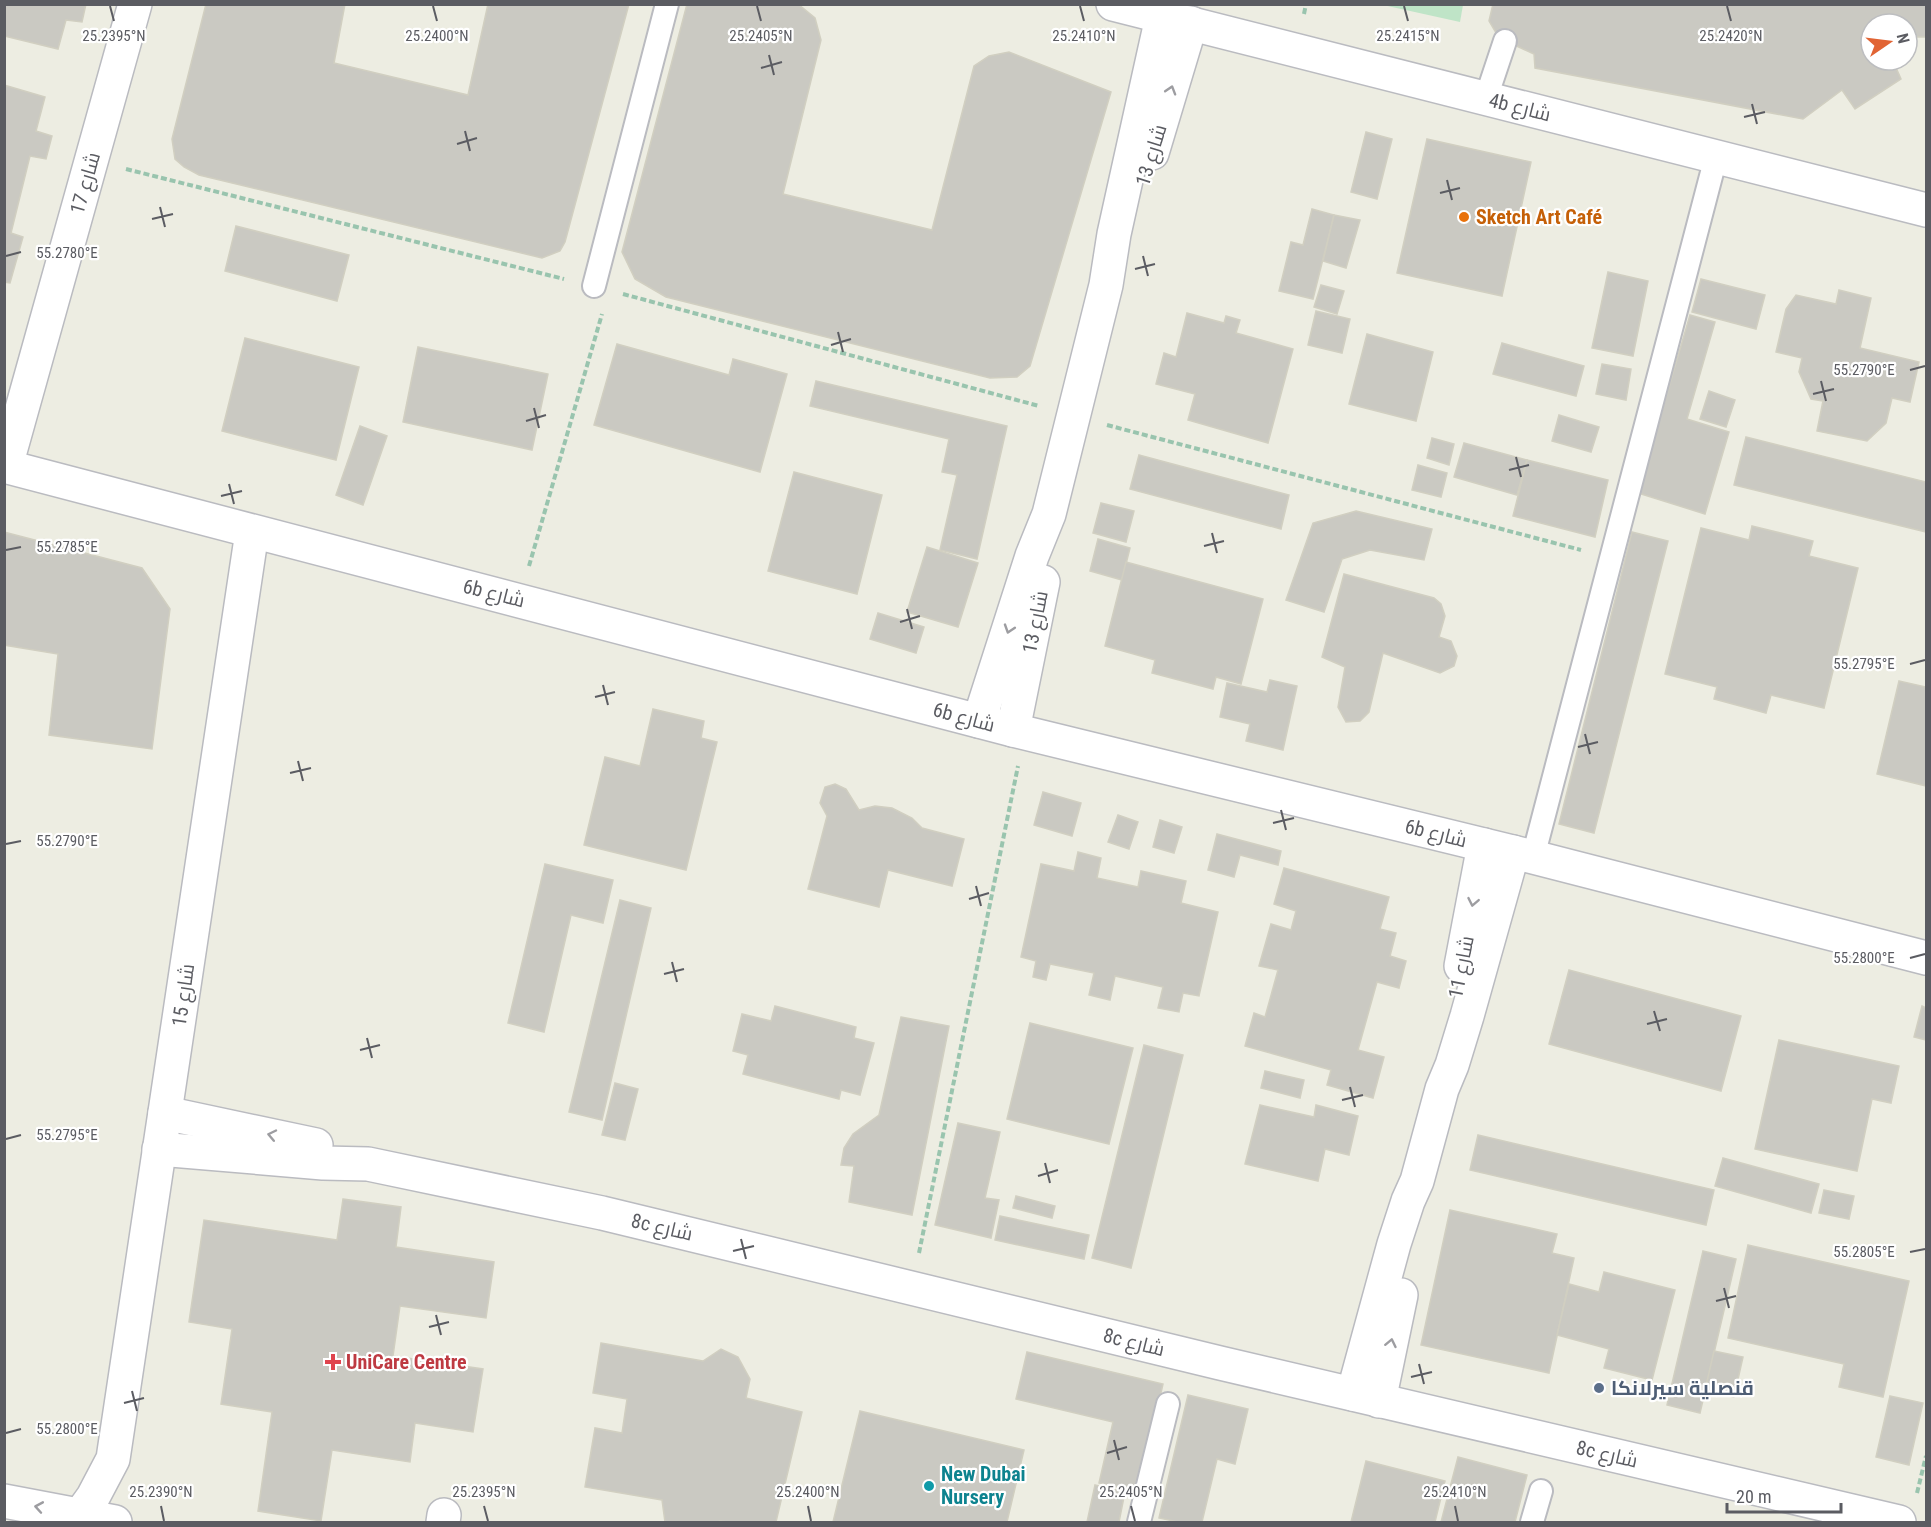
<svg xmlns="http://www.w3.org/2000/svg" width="1931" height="1527" font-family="'Roboto Condensed',Cairo,sans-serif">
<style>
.green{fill:#bfe4c7}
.building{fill:#cac9c2;stroke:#d1cfc1;stroke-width:1.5}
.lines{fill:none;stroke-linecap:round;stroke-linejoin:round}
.service-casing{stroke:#babbc0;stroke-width:26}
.minor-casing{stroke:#babbc0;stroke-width:36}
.path{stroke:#99c4ae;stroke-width:4;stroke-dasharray:6 3;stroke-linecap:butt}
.service{stroke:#fff;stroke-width:22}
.minor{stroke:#fff;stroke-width:33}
.oneway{stroke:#9d9da1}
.ticks{fill:none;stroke:#5b5c62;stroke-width:2}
.food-dot{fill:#e8710a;stroke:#fff;stroke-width:2}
.health-dot{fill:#e0444e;stroke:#fff;stroke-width:2}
.service-dot{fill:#5c6f8a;stroke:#fff;stroke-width:2}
.culture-dot{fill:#0f9aa8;stroke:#fff;stroke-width:2}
.labels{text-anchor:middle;stroke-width:4.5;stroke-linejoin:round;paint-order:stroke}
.street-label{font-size:20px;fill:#5b5c62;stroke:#fff}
.food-label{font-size:20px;font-weight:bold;fill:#c56008;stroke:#fff;text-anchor:start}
.health-label{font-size:20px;font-weight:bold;fill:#be3a42;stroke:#fff;text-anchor:start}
.service-label{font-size:20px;font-weight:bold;fill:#4e5e75;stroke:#fff;text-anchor:start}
.culture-label{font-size:20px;font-weight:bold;fill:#0d838f;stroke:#fff;text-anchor:start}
.ticks-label{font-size:15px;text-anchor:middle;fill:#5b5c62;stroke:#fff;stroke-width:4.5;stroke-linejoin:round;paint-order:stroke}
</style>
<rect width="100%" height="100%" fill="#edede2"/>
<polygon class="green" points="1383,5 1463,5 1460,22"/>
<g class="building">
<polygon points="4,4 86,4 82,22 66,20 58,49 4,36"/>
<polygon points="206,4 345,4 334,63 468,95 488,4 629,4 565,242 560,251 542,258 199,175 184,167 175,159 172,139"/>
<polygon points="687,4 798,4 815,18 821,40 783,194 932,230 974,66 989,56 1009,52 1111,92 1030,366 1017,377 990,378 666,297 635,279 622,252"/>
<polygon points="1493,4 1926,4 1926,37 1907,37 1907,24 1871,24 1871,60 1895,60 1894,63 1901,79 1855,109 1842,90 1803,119 1535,68 1534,54 1499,38 1489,21"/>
<polygon points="4,85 45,97 36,131 52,136 46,159 30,156 11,233 23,237 10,283 4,282"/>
<polygon points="1366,132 1392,139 1377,199 1351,192"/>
<polygon points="1427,139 1531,162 1502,296 1397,273"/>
<polygon points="1312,209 1334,215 1313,299 1279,291 1291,242 1303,245"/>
<polygon points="1334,215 1360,220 1346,268 1323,261"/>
<polygon points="236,226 349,255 337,301 225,271"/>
<polygon points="1608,272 1648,281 1633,356 1592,348"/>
<polygon points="1701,279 1765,295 1756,329 1692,312"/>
<polygon points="1321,285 1344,291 1337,314 1314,307"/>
<polygon points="1839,290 1871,298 1860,348 1919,362 1910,402 1892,398 1886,423 1867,441 1817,431 1823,401 1811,399 1799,372 1802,358 1776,352 1786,309 1796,295 1836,304"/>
<polygon points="1316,311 1350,319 1342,353 1308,345"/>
<polygon points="1187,313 1224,323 1226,316 1240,320 1236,333 1293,349 1268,443 1188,420 1195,394 1156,384 1164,353 1176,357"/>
<polygon points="1690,315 1715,322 1687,419 1729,432 1705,514 1638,493"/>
<polygon points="1367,334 1433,352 1416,421 1349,404"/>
<polygon points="245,338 359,367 336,460 222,431"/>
<polygon points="1502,343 1584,366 1576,396 1493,374"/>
<polygon points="617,344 729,375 733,359 787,374 760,472 594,425"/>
<polygon points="418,347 548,374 532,450 403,422"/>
<polygon points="1602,364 1631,369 1626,400 1596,394"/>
<polygon points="816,381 1007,426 977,559 940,550 957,475 942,472 949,439 810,406"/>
<polygon points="1709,391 1735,400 1726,427 1700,419"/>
<polygon points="1559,415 1599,427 1591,452 1552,441"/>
<polygon points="360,426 387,436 363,505 336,495"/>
<polygon points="1746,437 1926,482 1926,532 1734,485"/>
<polygon points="1432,438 1454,444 1449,465 1427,458"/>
<polygon points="1464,443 1527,460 1517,495 1454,477"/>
<polygon points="1139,455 1289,495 1281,529 1130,489"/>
<polygon points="1527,460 1608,480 1595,537 1513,516"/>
<polygon points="1418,465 1447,473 1441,497 1412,490"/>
<polygon points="794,472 882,495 857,594 768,571"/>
<polygon points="1101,503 1134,511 1126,542 1093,533"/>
<polygon points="1356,511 1432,529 1424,560 1370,550 1342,559 1324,612 1286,600 1313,523"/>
<polygon points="1752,526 1813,541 1809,556 1858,568 1824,708 1771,695 1766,713 1714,699 1717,687 1665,674 1701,528 1749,540"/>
<polygon points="4,532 142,568 170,609 152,749 49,735 58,654 4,645"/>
<polygon points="1632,532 1668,541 1594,833 1559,824"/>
<polygon points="1098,539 1130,548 1122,580 1090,571"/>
<polygon points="927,547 978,563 958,627 907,612"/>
<polygon points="1126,562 1263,599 1241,684 1216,677 1213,689 1152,673 1155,660 1105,646"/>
<polygon points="1344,574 1434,598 1441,604 1445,616 1439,637 1451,641 1457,656 1454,666 1440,673 1383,653 1369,712 1360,721 1346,722 1338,707 1345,667 1322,657"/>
<polygon points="878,613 924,627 916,653 870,639"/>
<polygon points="1270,680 1297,686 1283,750 1246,741 1250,724 1220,717 1227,683 1267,692"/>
<polygon points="1899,681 1926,687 1926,786 1877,774"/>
<polygon points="653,709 704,721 701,738 717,742 686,870 584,845 605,757 640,766"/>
<polygon points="835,784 846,789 859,810 875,806 892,808 912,818 922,828 964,839 952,886 888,870 879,907 808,889 827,816 820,803 825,787"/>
<polygon points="1043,792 1081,803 1072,836 1034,825"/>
<polygon points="1118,815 1138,822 1129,849 1108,842"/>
<polygon points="1160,820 1182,827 1174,853 1153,847"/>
<polygon points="1217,834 1281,851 1278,865 1240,855 1234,877 1208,870"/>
<polygon points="1078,852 1101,858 1097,878 1138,887 1141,871 1186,881 1181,903 1218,912 1199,996 1183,993 1179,1012 1158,1008 1163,987 1115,976 1110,1000 1089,995 1094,973 1050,964 1046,980 1033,977 1036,961 1021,957 1041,864 1074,871"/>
<polygon points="545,864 613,880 603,923 571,915 544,1032 508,1023"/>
<polygon points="1284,868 1389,897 1380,929 1396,933 1390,956 1406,961 1399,988 1377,982 1358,1050 1384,1057 1373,1098 1327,1085 1331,1070 1245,1046 1254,1013 1265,1017 1278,970 1259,966 1271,924 1291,930 1296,911 1274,904"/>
<polygon points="620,900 651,908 602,1120 569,1112"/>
<polygon points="1569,970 1741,1016 1721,1091 1549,1044"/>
<polygon points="775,1006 856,1027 854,1038 874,1043 860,1095 841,1090 839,1099 743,1074 748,1055 733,1051 742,1014 771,1021"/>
<polygon points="1922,1006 1926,1008 1926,1040 1914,1037"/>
<polygon points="901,1017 949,1026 912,1215 849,1202 854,1166 841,1165 844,1148 853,1134 879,1115"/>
<polygon points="1030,1023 1133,1048 1109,1144 1007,1119"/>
<polygon points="1779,1040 1899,1066 1891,1103 1872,1099 1857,1171 1755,1149"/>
<polygon points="1144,1045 1183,1055 1131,1268 1092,1258"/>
<polygon points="1265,1071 1304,1080 1300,1098 1261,1088"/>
<polygon points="615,1083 638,1089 625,1140 602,1135"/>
<polygon points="1260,1105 1314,1117 1316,1105 1358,1116 1349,1155 1325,1149 1318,1181 1245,1164"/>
<polygon points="958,1123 1000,1132 985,1198 999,1200 991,1238 935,1225"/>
<polygon points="1478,1135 1714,1190 1706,1225 1470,1170"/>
<polygon points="1723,1158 1819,1184 1811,1213 1715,1186"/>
<polygon points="1824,1190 1854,1196 1849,1219 1819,1213"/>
<polygon points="1016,1196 1055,1206 1052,1218 1013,1208"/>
<polygon points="343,1199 401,1207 396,1247 494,1262 486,1318 400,1306 393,1356 483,1369 473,1432 415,1423 410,1462 332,1450 321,1521 258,1511 272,1412 221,1404 232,1329 189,1322 204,1220 337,1240"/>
<polygon points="1450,1210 1557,1234 1552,1253 1574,1258 1549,1373 1421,1345"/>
<polygon points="1000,1216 1089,1235 1084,1259 995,1240"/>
<polygon points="1748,1245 1909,1281 1883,1397 1839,1387 1844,1364 1728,1338"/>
<polygon points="1703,1251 1736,1259 1700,1413 1667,1405"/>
<polygon points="1604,1272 1675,1290 1652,1380 1604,1368 1609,1349 1557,1335 1569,1284 1599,1292"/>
<polygon points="601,1343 703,1361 721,1349 738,1357 750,1379 746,1398 802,1412 776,1522 727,1522 720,1521 718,1522 665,1522 662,1500 585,1487 595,1428 622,1433 627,1399 593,1393"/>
<polygon points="1714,1351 1743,1357 1734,1397 1705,1390"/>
<polygon points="1027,1352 1163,1384 1138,1492 1099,1483 1113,1422 1016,1399"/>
<polygon points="1188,1395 1248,1409 1235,1464 1217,1459 1202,1522 1178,1522 1159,1518"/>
<polygon points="1890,1396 1923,1403 1909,1465 1876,1457"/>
<polygon points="860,1411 1024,1450 1007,1522 833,1522"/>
<polygon points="1458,1457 1527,1475 1515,1522 1441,1522"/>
<polygon points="1366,1461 1445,1481 1435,1522 1351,1522"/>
<polygon points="1095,1485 1125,1492 1119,1522 1087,1522"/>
</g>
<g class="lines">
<defs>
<g id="service">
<polyline points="1486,98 1505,41"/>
<polyline points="594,286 667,4"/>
<polyline points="1533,857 1716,157"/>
<polyline points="1139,1522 1168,1404"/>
<polyline points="1532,1522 1541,1491"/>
</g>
<g id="minor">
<polyline points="1113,4 1926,210"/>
<polyline points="1152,153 1191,23"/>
<polyline points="4,466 1013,730 1533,857 1926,958"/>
<polyline points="6,466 135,4"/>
<polyline points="979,721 1032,556 1049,514 1106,285 1114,234 1162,17"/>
<polyline points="1013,730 1043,582"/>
<polyline points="1461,966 1484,845"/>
<polyline points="165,1113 316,1145"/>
<polyline points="159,1149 323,1163 368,1164 602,1213 1220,1363 1899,1522"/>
<polyline points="1353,1394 1394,1244 1408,1201 1417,1181 1442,1089 1452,1065 1467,1016 1513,852"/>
<polyline points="1379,1401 1401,1295"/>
<polyline points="4,1501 115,1522"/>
<polyline points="75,1522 93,1497 113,1459 252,532"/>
<polyline points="443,1522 444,1515"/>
</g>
</defs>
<use href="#service" class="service-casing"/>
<use href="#minor" class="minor-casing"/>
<g class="path">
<polyline points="1304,14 1306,4"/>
<polyline points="126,169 564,279"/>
<polyline points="623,294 1039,406"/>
<polyline points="1107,425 1581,550"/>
<polyline points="529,566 602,314"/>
<polyline points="919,1253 1018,766"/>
<polyline points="1917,1493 1926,1456"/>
</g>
<use href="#service" class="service"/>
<use href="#minor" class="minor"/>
</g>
<defs><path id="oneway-chevron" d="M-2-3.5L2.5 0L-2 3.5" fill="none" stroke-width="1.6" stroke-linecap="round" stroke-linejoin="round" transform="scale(1.5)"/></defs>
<g class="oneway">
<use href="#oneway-chevron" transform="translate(1171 90) rotate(-73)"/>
<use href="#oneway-chevron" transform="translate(1009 629) rotate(108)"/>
<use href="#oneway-chevron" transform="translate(1473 902) rotate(101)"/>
<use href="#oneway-chevron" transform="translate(272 1135) rotate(-168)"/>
<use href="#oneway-chevron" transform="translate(1391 1343) rotate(-78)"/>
<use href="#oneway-chevron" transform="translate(39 1507) rotate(-170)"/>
</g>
<path class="ticks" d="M110 6 114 21M433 6 437 21M757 6 761 21M1080 6 1084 21M1404 6 1408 21M1727 6 1731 21M769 55 774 75M761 68 782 62M1752 104 1757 124M1744 117 1765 112M465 131 470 151M457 144 477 138M1447 180 1452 200M1440 193 1460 188M160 207 165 227M152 219 173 214M6 256 21 252M1143 256 1148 276M1135 269 1155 264M838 332 843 352M831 345 851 339M1910 370 1925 366M1821 381 1826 401M1813 394 1834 389M534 408 539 428M526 421 546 415M1516 457 1521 477M1509 470 1529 465M229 484 234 504M221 496 242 491M1212 533 1217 553M1204 546 1224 541M6 550 21 547M907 609 912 629M900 622 920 616M1910 664 1925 660M603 685 608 705M595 697 615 692M1585 734 1590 754M1578 747 1598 742M298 761 303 781M290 773 311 768M1281 810 1286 830M1273 823 1294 818M6 844 21 841M976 886 981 906M969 899 989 893M1910 958 1925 954M672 962 677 982M664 974 684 969M1654 1011 1660 1031M1647 1024 1667 1019M367 1038 372 1058M360 1050 380 1045M1350 1087 1355 1107M1342 1100 1363 1095M6 1139 21 1135M1045 1163 1050 1183M1038 1176 1058 1170M741 1239 746 1259M733 1251 754 1246M1910 1252 1925 1249M1724 1288 1729 1308M1716 1301 1736 1296M436 1315 441 1335M429 1327 449 1322M1419 1364 1424 1384M1411 1377 1432 1372M132 1391 137 1411M124 1403 144 1398M6 1433 21 1429M1114 1440 1119 1460M1107 1453 1127 1447M161 1506 164 1521M484 1506 488 1521M808 1506 811 1521M1131 1506 1135 1521M1455 1506 1458 1521"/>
<circle class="food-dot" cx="1464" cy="217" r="6"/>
<path class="health-dot" d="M330 1353h6v6h6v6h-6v6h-6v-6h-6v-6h6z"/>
<circle class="service-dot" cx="1599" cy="1388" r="6"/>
<circle class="culture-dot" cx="929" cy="1486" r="6"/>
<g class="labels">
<g class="street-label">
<text transform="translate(1520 107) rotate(14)" y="7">4b شارع</text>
<text transform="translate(1151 155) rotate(-73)" y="7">شارع 13</text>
<text transform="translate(85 183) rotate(-74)" y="7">شارع 17</text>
<text transform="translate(494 593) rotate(14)" y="7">6b شارع</text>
<text transform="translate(1035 622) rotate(-79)" y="7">شارع 13</text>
<text transform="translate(964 717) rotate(15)" y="7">6b شارع</text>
<text transform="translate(1436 833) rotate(14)" y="7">6b شارع</text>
<text transform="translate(1461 967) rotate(-79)" y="7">شارع 11</text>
<text transform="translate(183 995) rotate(-82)" y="7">شارع 15</text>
<text transform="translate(662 1227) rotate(13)" y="7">8c شارع</text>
<text transform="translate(1134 1342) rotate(14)" y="7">8c شارع</text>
<text transform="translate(1607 1454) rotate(13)" y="7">8c شارع</text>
</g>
<g class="food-label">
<text x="1476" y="224">Sketch Art Café</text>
</g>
<g class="health-label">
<text x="346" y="1369">UniCare Centre</text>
</g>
<g class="service-label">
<text x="1611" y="1395">قنصلية سيرلانكا</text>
</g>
<g class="culture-label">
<text x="941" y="1481">New Dubai<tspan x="941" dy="23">Nursery</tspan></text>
</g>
</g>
<g class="ticks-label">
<text x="114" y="41">25.2395°N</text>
<text x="437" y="41">25.2400°N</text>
<text x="761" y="41">25.2405°N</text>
<text x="1084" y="41">25.2410°N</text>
<text x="1408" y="41">25.2415°N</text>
<text x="1731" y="41">25.2420°N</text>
<text x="67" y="258">55.2780°E</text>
<text x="1864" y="375">55.2790°E</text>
<text x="67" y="552">55.2785°E</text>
<text x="1864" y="669">55.2795°E</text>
<text x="67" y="846">55.2790°E</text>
<text x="1864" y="963">55.2800°E</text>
<text x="67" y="1140">55.2795°E</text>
<text x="1864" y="1257">55.2805°E</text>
<text x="67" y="1434">55.2800°E</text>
<text x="161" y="1497">25.2390°N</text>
<text x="484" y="1497">25.2395°N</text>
<text x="808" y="1497">25.2400°N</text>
<text x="1131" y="1497">25.2405°N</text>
<text x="1455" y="1497">25.2410°N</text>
</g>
<rect width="1931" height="1527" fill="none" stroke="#5b5c62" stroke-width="12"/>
<g transform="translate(1889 42) rotate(76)"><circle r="28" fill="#ffffff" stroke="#bdbec0" stroke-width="1.5"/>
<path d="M0-4.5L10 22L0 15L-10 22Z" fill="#e16434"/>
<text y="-9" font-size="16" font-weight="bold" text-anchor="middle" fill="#5b5c62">N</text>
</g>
<path d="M1727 1503v9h114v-9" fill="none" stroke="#5b5c62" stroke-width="3"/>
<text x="1736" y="1503" font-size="18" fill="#5b5c62" stroke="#ffffff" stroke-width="4.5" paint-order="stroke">20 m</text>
</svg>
